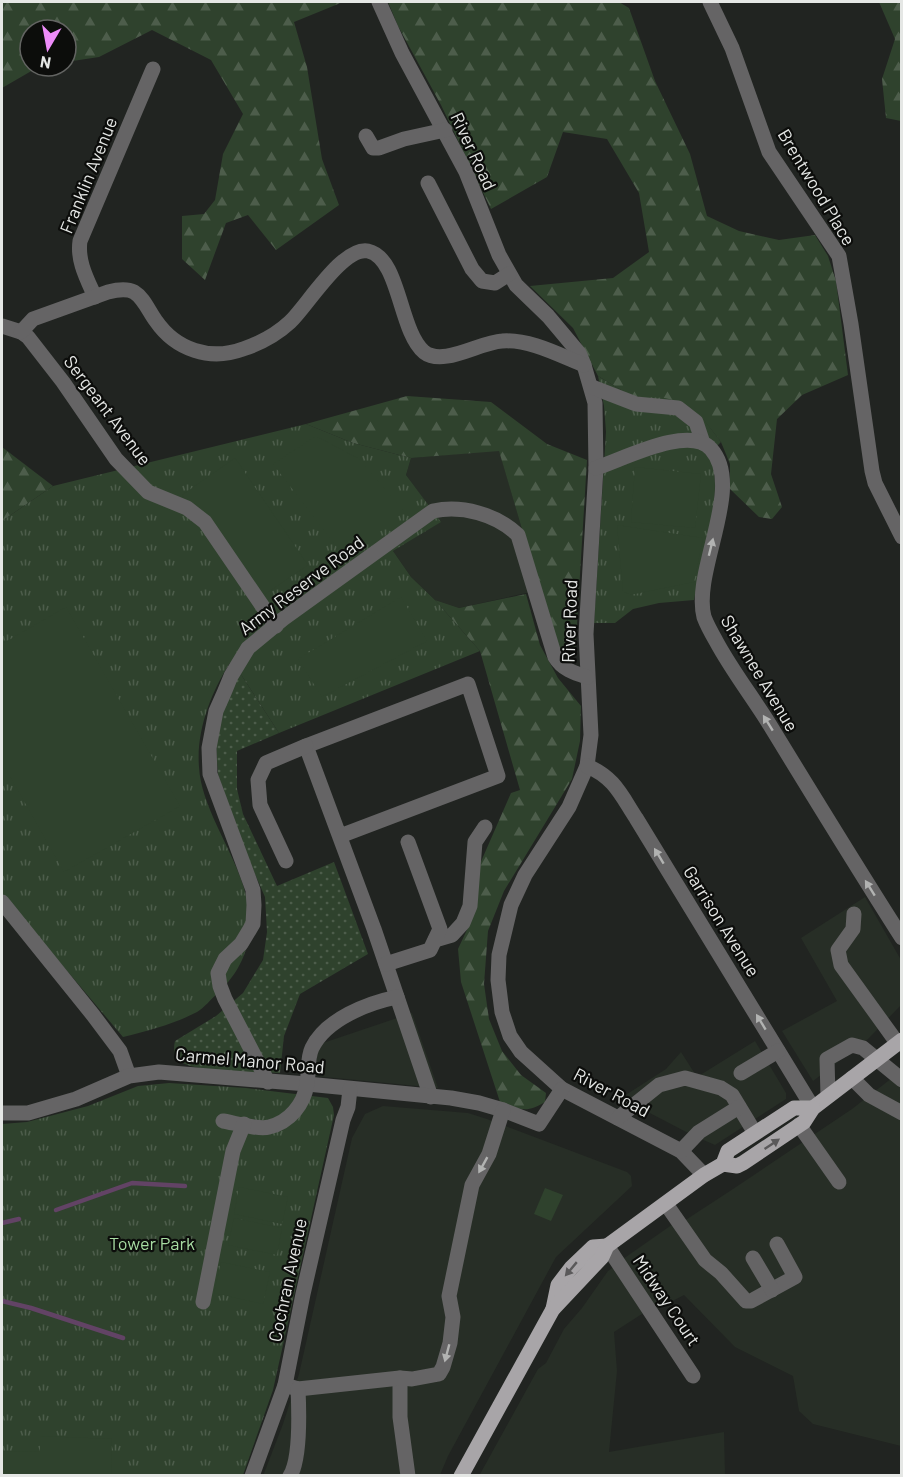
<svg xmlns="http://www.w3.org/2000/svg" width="903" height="1477" viewBox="0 0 903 1477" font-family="Barlow,sans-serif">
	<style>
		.built { fill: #272e26 }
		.grass { fill: url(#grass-dots) }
		.forest { fill: url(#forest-firs) }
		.park { fill: url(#park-tufts) }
		.garden { fill: #2f422d }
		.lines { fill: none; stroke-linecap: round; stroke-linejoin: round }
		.stream { stroke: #624365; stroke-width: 4.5 }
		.minor { stroke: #656465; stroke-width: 15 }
		.major { stroke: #a8a5a8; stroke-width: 15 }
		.oneway { fill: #b2b3b2 }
		.oneway2 { fill: #5a595a }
		.labels { text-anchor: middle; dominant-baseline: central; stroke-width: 4.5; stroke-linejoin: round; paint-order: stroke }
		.street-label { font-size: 18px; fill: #e5e7e5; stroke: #0c0d0b }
		.park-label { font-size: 18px; fill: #a8dda3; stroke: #0c0d0b }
	</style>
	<defs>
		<pattern id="grass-dots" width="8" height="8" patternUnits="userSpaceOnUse" patternTransform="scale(1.5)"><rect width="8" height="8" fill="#2f422d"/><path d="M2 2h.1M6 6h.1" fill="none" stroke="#4d5d4b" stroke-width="1.8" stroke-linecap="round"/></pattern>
		<pattern id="forest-firs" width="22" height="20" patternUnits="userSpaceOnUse" patternTransform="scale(1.5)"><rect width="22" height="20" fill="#2f422d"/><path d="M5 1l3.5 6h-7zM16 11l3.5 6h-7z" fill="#4d5d4b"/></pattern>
		<pattern id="park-tufts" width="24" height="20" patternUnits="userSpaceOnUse" patternTransform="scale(1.5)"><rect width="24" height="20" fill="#2f422d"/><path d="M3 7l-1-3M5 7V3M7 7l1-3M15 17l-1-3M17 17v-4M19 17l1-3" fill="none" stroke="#4d5d4b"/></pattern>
	</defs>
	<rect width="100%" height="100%" fill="#212421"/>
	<g class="built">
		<polygon points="499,450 540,590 459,608 435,600 411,577 393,551 440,522 406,475 411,458"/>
		<polygon points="865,897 901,960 901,1005 868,1039 813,1081 782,1031 837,1001 801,938"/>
		<polygon points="412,1013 438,1088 315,1076 317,1051 323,1043"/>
		<polygon points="755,1041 786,1093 786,1099 715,1145 692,1135 621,1098 666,1069 681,1052 697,1077"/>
		<polygon points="901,1071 901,1446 813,1424 799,1411 793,1376 735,1347 684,1295 655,1310 623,1259 673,1224 684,1221 730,1191 852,1109"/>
		<polygon points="383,1106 468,1113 487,1119 627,1172 631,1176 632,1186 556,1257 448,1456 440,1475 263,1476 283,1424 299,1374 352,1138 365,1114"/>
		<polygon points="615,1266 645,1312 614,1332 617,1371 609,1452 724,1432 725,1475 479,1476 538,1369 546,1363 564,1329 582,1308 608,1271"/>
	</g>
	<path class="grass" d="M240,673L279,733L237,751V789L243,814L277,886L334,862L368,954L300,994L284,1036L280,1073C257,1072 199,1073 181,1062C174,1057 173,1049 175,1041L216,1016L243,993L263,960L267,932L265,897L236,831L218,774L216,747L222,706Z"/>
	<g class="forest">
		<polygon points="2,2 343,2 294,22 307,67 322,159 339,205 276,250 248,215 226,223 205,280 182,259 182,216 204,214 215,200 223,154 243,114 211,60 152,30 99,57 66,62 66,30 30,30 30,66 40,66 2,88"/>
		<polygon points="388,2 619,2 629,8 655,81 690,154 707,216 739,231 779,240 815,235 828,256 836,281 848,375 802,395 777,419 771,474 782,507 772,519 759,517 730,489 730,464 721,442 693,406 631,396 598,376 573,328 530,286 613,278 649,252 639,193 607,139 563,132 547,177 491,209 441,105 398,26"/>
		<polygon points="879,2 901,2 901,121 886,118 882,79 895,39"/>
		<polygon points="407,396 491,402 547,444 587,460 575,656 565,660 557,648 499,451 411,458 353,443 306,424"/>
		<polygon points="2,447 53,486 2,521"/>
		<path d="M526,594L540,645L558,678L581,706L580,741L572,779L504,891L488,931L484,984L489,1019L502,1051L521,1075L546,1093L545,1102C526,1114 520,1109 500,1102L461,982L458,949L472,919L476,873L511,793L520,790L480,651L435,600L459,608Z"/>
	</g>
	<g class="park">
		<path d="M598,376L631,396L665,398L693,405L721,442L709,454C726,486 702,564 694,600L659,603L633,609L615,623H594L606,432L604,406Z"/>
		<path d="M306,424L353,443L411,458L406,475L441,522L393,551L411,577L435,600L480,651L279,733L240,673L230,663C211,692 196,731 199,767C201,805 230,846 242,882C257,925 251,962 217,994C211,999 204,1008 197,1012C174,1024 148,1031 123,1037L2,894V521L53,486Z"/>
		<polygon points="169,1083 246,1088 328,1098 333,1107 334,1115 273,1390 243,1475 2,1476 2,1124 27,1122 88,1106 138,1086"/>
	</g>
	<g class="garden">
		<polygon points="316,436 359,459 403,510 343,555 273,464"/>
		<polygon points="235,458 308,565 255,601 182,495"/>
		<polygon points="635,467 701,474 695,528 631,522"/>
		<polygon points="617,525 703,538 694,582 630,595 623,591"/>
		<polygon points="401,597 427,641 322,697 298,659"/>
		<polygon points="66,607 180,806 64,872 2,762 2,644"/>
		<polygon points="239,1187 288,1197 282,1224 234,1214"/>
		<polygon points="545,1188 563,1195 551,1221 534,1214"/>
		<polygon points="234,1218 282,1228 277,1255 228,1245"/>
		<polygon points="221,1262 270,1272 263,1304 214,1293"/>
		<polygon points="40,1436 112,1439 111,1475 2,1475 2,1451 40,1452"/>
	</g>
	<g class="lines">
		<g class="stream">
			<polyline points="56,1210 132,1183 185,1186"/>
			<polyline points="2,1223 19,1219"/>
			<polyline points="2,1301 31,1308 123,1338"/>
		</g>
		<g class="minor">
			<polyline points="379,2 402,53 466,172 499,255 516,285 548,316 579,353 584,365 595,403 596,468 586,634 591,735 587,766 569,807 525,875 511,905 499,955 498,980 502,1012 510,1036 521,1052 562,1089 681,1151 704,1175"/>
			<polyline points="710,2 732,48 769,152 839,256 851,324 872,471 875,483 902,537"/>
			<polyline points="366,136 373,148 379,148 404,139 445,130"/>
			<polyline points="428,183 472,269 482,281 495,283 509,274"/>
			<path d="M95,297C87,279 77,261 80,241L153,69"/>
			<polyline points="2,326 21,332 28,337 63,382 116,459 148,492 187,508 205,522 276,626"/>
			<path d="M21,332L33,319L108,292C116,290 126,288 134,292C144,298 149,312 156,321C176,350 210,361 243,349C261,343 276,335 290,322C307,306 343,246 368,251C400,258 399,331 424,352C443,367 480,342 502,341C530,339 559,355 584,365"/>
			<polyline points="592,387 636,404 678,408 696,422 703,443"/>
			<path d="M596,468C622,460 689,424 711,449C745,487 692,571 704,617C707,625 712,634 716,641C731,669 751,695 768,722C812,794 856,866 902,938"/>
			<path d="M587,766C614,777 621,795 636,818L813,1108"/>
			<polyline points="340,836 498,776 468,684 306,746 374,929 431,1097"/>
			<polyline points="286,861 260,805 258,780 266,763 306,746"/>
			<polyline points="2,902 93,1015 120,1051 129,1076"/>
			<polyline points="854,914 853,929 838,950 841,965 898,1044"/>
			<polyline points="435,940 452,935 463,923 470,906 475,842 485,827"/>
			<polyline points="386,964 430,950 440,929 408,842"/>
			<polyline points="741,1073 778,1051"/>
			<polyline points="852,1078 869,1095 902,1113"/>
			<path d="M268,1082L225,999L220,986L218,973L225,959L241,944L253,924L254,905L253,890L210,774L209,748L216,711L224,693L231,676L248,648L283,619L433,511C462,505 496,514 518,535L555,657C562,669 574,673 587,677"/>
			<polyline points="828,1096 827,1059 852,1045 863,1048 902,1080"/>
			<polyline points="2,1113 28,1113 76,1099 129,1076 159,1072 307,1084 451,1098 479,1103 503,1110 539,1124 562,1089"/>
			<polyline points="618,1118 659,1085 685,1078 721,1088 732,1095 755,1133"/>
			<path d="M223,1121C235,1123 259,1130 269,1127C290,1122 304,1104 307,1084C309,1073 307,1058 312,1048C326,1019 368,1003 397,997"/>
			<polyline points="799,1125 839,1182"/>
			<polyline points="681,1151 699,1132 739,1107"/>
			<polyline points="666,1204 705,1260 721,1273 746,1301 751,1301 795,1277 777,1244"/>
			<polyline points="607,1246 693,1376"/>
			<polyline points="753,1258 772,1290"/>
			<polyline points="203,1302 233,1151 244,1124"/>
			<polyline points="400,1378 400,1417 408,1476"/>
			<polyline points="285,1385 298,1389 400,1378 412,1379 439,1374 443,1367 450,1343 453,1317 449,1296 472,1185 489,1154 503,1110"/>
			<polyline points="252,1476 285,1385 303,1294 343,1120 348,1107 350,1089"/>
			<path d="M290,1476C301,1458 299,1410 298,1389"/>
		</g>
		<g class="major">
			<polyline points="723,1164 737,1166 743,1163 804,1122 813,1108 902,1040"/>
			<polyline points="553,1309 558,1285 571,1268 593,1247 607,1246"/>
			<polyline points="461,1476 553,1309 602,1257 607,1246 704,1175 723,1164 728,1151 794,1108 813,1108"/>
		</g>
	</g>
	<defs><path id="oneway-solid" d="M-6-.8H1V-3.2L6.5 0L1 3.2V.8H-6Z" transform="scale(1.5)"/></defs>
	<g class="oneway">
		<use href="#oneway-solid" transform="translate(711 547) rotate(-76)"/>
		<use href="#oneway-solid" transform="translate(768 723) rotate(-122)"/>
		<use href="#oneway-solid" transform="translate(659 856) rotate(-121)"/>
		<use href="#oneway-solid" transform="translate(870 888) rotate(-122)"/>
		<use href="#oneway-solid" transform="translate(761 1022) rotate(-121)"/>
		<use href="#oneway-solid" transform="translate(483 1165) rotate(119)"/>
		<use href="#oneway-solid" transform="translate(447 1353) rotate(105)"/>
	</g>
	<g class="oneway2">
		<use href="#oneway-solid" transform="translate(772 1144) rotate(-34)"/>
		<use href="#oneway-solid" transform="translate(571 1269) rotate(130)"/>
	</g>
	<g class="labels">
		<g class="street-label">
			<text transform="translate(474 151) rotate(65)">River Road</text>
			<text transform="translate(88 175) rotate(-68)">Franklin Avenue</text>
			<text transform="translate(817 187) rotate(59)">Brentwood Place</text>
			<text transform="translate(108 410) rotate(53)">Sergeant Avenue</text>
			<text transform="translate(301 585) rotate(-37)">Army Reserve Road</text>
			<text transform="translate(569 621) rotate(-88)">River Road</text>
			<text transform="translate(760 673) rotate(59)">Shawnee Avenue</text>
			<text transform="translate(722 921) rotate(58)">Garrison Avenue</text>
			<text transform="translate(250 1060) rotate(5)">Carmel Manor Road</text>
			<text transform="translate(612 1092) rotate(28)">River Road</text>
			<text transform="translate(287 1280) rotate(-78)">Cochran Avenue</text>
			<text transform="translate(667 1300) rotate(56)">Midway Court</text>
		</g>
		<g class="park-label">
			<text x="152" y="1243">Tower Park</text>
		</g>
	</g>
	<rect width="903" height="1477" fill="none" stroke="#e5e7e5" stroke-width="6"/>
	<g transform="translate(48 48) rotate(190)"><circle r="28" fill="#0c0d0b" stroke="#636462" stroke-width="1.5"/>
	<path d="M0-4.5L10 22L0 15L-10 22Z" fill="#ee8cf9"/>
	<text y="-9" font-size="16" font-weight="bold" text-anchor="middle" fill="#e5e7e5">N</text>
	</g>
</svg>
